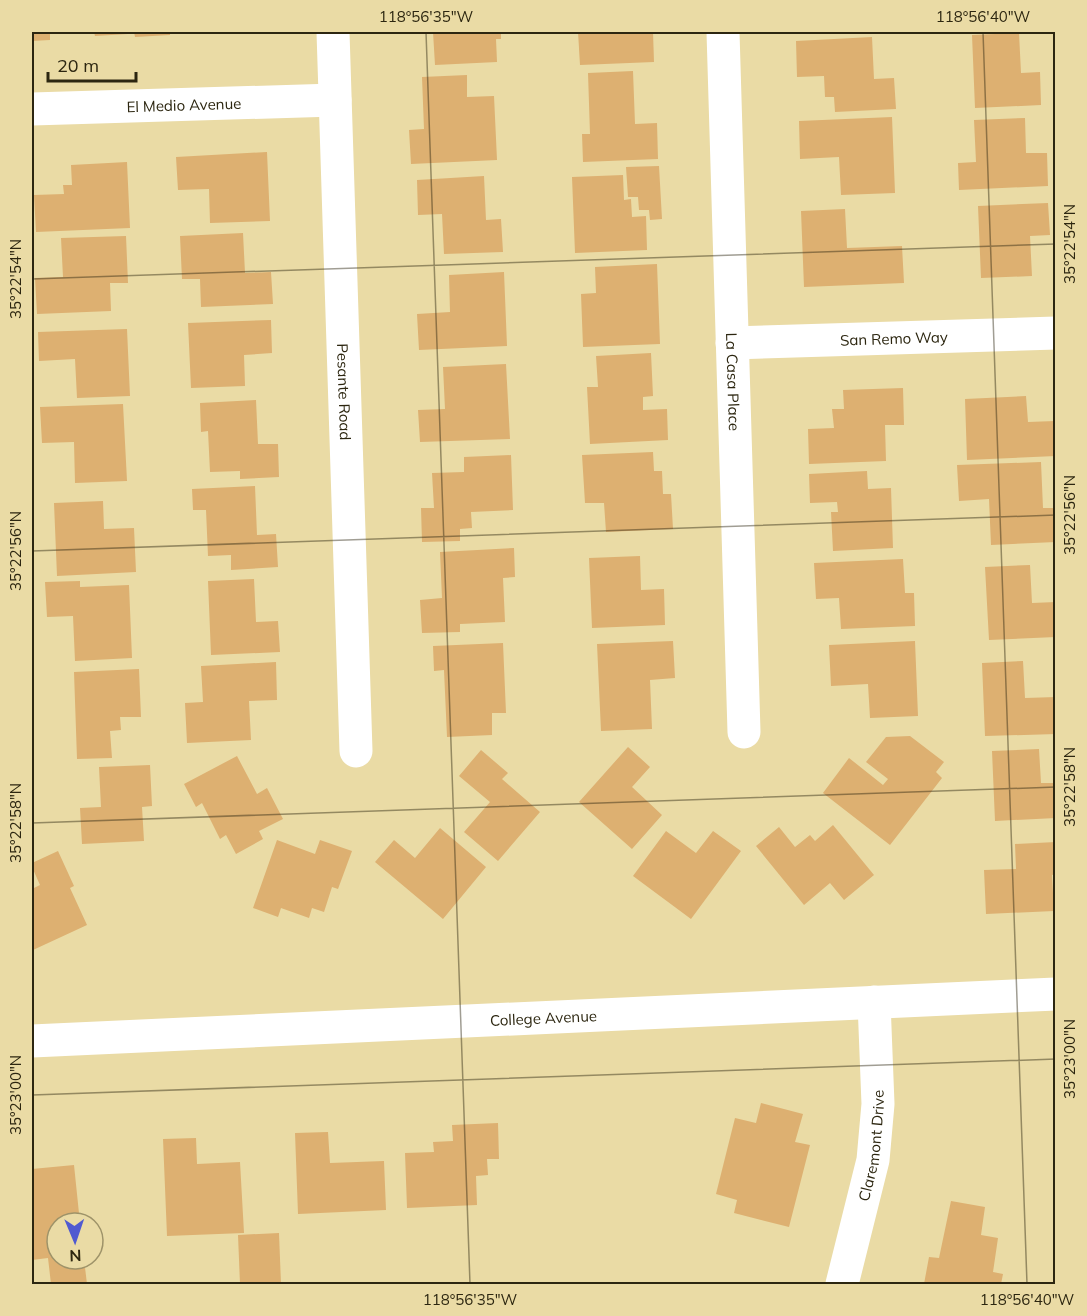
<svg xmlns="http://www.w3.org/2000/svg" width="1087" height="1316" viewBox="0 0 1087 1316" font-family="Mulish,sans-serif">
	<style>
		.building { fill: #ddb071 }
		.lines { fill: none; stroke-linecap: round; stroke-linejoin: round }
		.minor { stroke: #fff; stroke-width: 33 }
		.ticks { fill: none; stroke: #2c2610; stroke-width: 1.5; stroke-opacity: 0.45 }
		.labels { text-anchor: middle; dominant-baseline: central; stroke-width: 6; stroke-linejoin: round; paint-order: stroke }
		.street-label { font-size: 15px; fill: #2c2610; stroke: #eadba5 }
		.neatline { fill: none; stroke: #2c2610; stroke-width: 2 }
		.ticks-label { font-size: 15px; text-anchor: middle; fill: #2c2610 }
	</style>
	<rect width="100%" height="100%" fill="#eadba5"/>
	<g class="building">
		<polygon points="32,32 50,32 50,40 32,41"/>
		<polygon points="94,32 128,32 128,34 95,36"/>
		<polygon points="134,32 170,32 170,35 135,37"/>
		<polygon points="433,32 501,32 501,39 496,39 497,62 435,65"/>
		<polygon points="578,32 653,32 654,62 580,65"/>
		<polygon points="796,32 815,32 815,33 796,34"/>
		<polygon points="1019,33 1021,73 1040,72 1041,105 975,108 972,35"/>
		<polygon points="872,37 874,79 894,78 896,109 835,112 834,97 825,97 824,76 797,77 796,41"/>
		<polygon points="633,71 635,124 657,123 658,159 583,162 582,134 590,134 588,73"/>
		<polygon points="467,75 467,97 494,96 497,160 411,164 409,130 424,129 422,77"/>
		<polygon points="892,117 895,193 841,195 839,157 800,159 799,121"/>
		<polygon points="1025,118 1026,153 1047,153 1048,186 959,190 958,163 976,162 974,120"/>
		<polygon points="267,152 270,221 210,223 209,189 178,190 176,157"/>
		<polygon points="127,162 130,228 36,232 34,195 64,194 63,185 72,185 71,165"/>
		<polygon points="659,166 662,219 650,220 649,210 639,210 638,197 628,197 626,167"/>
		<polygon points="623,175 624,200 631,199 632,217 646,216 647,250 575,253 572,177"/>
		<polygon points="484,176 486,220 501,219 503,252 444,254 442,214 418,215 417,180"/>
		<polygon points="1048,203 1050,235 1030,236 1032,276 981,278 978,206"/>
		<polygon points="845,209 847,248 902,246 904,283 804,287 801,211"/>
		<polygon points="243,233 245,273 271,272 273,304 201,307 200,279 182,279 180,236"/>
		<polygon points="126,236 128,283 110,283 111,311 37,314 35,278 63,277 61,238"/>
		<polygon points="657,264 660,344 583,347 581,294 596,293 595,267"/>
		<polygon points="504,272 507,346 419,350 417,314 450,312 449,275"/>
		<polygon points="271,320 272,353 244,355 245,386 191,388 188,323"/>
		<polygon points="127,329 130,396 77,398 75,359 39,361 38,332"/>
		<polygon points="651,353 653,396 643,397 643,410 667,409 668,440 590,444 587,387 598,387 596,356"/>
		<polygon points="506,364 510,439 420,442 418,410 445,409 443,367"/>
		<polygon points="903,388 904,425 885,425 886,461 809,464 808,429 834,428 832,409 844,409 843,390"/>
		<polygon points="1026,396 1028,422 1055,421 1056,456 967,460 965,399"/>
		<polygon points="256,400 258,444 278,444 279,477 240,479 240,471 210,472 208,431 201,432 200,403"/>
		<polygon points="123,404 127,481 75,483 74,442 42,443 40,407"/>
		<polygon points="653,452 654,471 662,471 663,494 671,494 673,529 606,532 604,503 585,503 582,455"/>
		<polygon points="511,455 513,510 471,512 472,528 460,529 460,541 422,542 421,508 434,508 432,473 464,472 464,457"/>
		<polygon points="1041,462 1043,508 1056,508 1056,542 991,545 989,499 959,501 957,465"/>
		<polygon points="867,471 868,489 891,488 893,548 833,551 831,512 838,512 837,502 810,503 809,474"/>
		<polygon points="255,486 257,535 276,534 278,567 231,570 231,555 208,556 206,510 193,510 192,489"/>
		<polygon points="103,501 104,529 134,528 136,572 57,576 54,503"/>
		<polygon points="514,548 515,577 503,578 505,622 460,624 460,632 422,633 420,600 442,598 440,552"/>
		<polygon points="640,556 641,590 664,589 665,625 592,628 589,558"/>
		<polygon points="903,559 905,593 914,593 915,626 841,629 839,598 816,599 814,563"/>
		<polygon points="1030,565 1032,603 1056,602 1056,637 989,640 985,567"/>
		<polygon points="254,579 256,622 278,621 280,652 211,655 208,581"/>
		<polygon points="80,581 80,587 129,585 132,658 75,661 73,616 47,617 45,582"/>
		<polygon points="673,641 675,678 650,680 652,729 601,731 597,644"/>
		<polygon points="915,641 918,716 870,718 868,684 831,686 829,645"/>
		<polygon points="503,643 506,713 492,713 492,735 447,737 444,670 434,671 433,646"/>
		<polygon points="1023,661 1025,698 1056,697 1056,734 985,736 982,663"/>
		<polygon points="276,662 277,700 249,701 251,740 187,743 185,703 203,702 201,666"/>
		<polygon points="139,669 141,717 120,717 121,730 110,731 112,758 77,759 74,672"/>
		<polygon points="910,736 944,762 936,772 942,778 890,845 823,793 849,758 883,785 888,779 866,762 886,737"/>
		<polygon points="628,747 650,767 632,787 662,815 632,849 579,802"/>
		<polygon points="1039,749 1041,783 1056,783 1056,818 995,821 992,751"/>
		<polygon points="481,750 508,773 502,779 540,812 498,861 464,832 490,802 459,776"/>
		<polygon points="237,756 257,794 267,788 283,819 259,831 263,839 236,854 226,835 220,839 202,803 196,807 184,784"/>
		<polygon points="150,765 152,806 142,807 144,841 82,844 80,808 101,807 99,767"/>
		<polygon points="833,825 874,875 844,900 830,883 804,905 756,846 779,827 795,847 810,835 815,841"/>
		<polygon points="440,828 486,867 443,919 375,862 394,840 415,858"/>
		<polygon points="666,831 696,853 713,831 741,851 691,919 633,876"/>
		<polygon points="277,840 315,854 320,840 352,851 338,889 332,887 324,912 312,908 309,918 281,908 278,917 253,908"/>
		<polygon points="1056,842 1056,874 1052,875 1054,911 986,914 984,870 1016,869 1015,844"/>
		<polygon points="58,851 74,886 70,888 87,925 33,950 32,889 40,885 32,867 32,863"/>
		<polygon points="761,1103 803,1114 795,1142 810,1145 789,1227 734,1213 737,1200 716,1194 735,1118 756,1123"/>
		<polygon points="498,1123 499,1159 487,1159 488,1175 476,1176 477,1205 407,1208 405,1153 434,1152 433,1142 453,1141 452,1125"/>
		<polygon points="328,1132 330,1163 384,1161 386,1210 298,1214 295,1133"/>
		<polygon points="196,1138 197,1164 240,1162 244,1233 167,1236 163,1139"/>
		<polygon points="74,1165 80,1223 57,1223 57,1259 84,1259 87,1284 51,1284 48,1258 32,1260 32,1169"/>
		<polygon points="951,1201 985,1207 981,1235 998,1238 993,1272 1003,1274 1001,1284 924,1284 929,1257 939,1258"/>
		<polygon points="279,1233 281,1284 240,1284 238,1235"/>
	</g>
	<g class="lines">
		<g class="minor">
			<path id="s1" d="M333,32L356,751"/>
			<path id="s2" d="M723,32L744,732"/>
			<path id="s3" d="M32,109L335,100"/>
			<path id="s4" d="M732,343L1056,333"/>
			<path id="s5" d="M32,1041L1056,994"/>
			<path id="s6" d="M842,1284L873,1160L878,1104L874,1002"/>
		</g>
	</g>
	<path class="ticks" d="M426,32L470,1284M983,32L1027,1284M32,279L1056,244M32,551L1056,515M32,823L1056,787M32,1095L1056,1059"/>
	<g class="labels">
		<g class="street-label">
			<text stroke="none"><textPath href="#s3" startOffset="152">El Medio Avenue</textPath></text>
			<text stroke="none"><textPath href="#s4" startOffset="162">San Remo Way</textPath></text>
			<text stroke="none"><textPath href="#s2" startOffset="350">La Casa Place</textPath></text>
			<text stroke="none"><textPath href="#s1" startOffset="360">Pesante Road</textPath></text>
			<text stroke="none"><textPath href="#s5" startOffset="512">College Avenue</textPath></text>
			<text stroke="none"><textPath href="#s6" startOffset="142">Claremont Drive</textPath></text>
		</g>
	</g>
	<rect width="1087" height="1316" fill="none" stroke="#eadba5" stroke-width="66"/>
	<g transform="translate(75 1241) rotate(178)"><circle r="28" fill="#eadba5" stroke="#9e9369" stroke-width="1.5"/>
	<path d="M0-4.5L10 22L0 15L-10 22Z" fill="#505ad0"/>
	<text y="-9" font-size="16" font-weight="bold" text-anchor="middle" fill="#2c2610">N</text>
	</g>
	<path d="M48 72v9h88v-9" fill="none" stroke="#2c2610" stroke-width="3"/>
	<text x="57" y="72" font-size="18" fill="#2c2610" stroke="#eadba5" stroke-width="4.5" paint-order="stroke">20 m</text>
	<rect x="33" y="33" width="1021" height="1250" class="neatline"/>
	<g class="ticks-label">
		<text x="426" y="22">118°56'35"W</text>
		<text x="983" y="22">118°56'40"W</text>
		<text transform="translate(1070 244) rotate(-90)" y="5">35°22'54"N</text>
		<text transform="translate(16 279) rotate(-90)" y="5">35°22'54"N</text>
		<text transform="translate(1070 515) rotate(-90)" y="5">35°22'56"N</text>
		<text transform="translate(16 551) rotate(-90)" y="5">35°22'56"N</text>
		<text transform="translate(1070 787) rotate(-90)" y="5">35°22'58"N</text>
		<text transform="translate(16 823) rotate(-90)" y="5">35°22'58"N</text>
		<text transform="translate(1070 1059) rotate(-90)" y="5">35°23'00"N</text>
		<text transform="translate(16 1095) rotate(-90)" y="5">35°23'00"N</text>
		<text x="470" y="1305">118°56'35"W</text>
		<text x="1027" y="1305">118°56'40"W</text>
	</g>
</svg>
